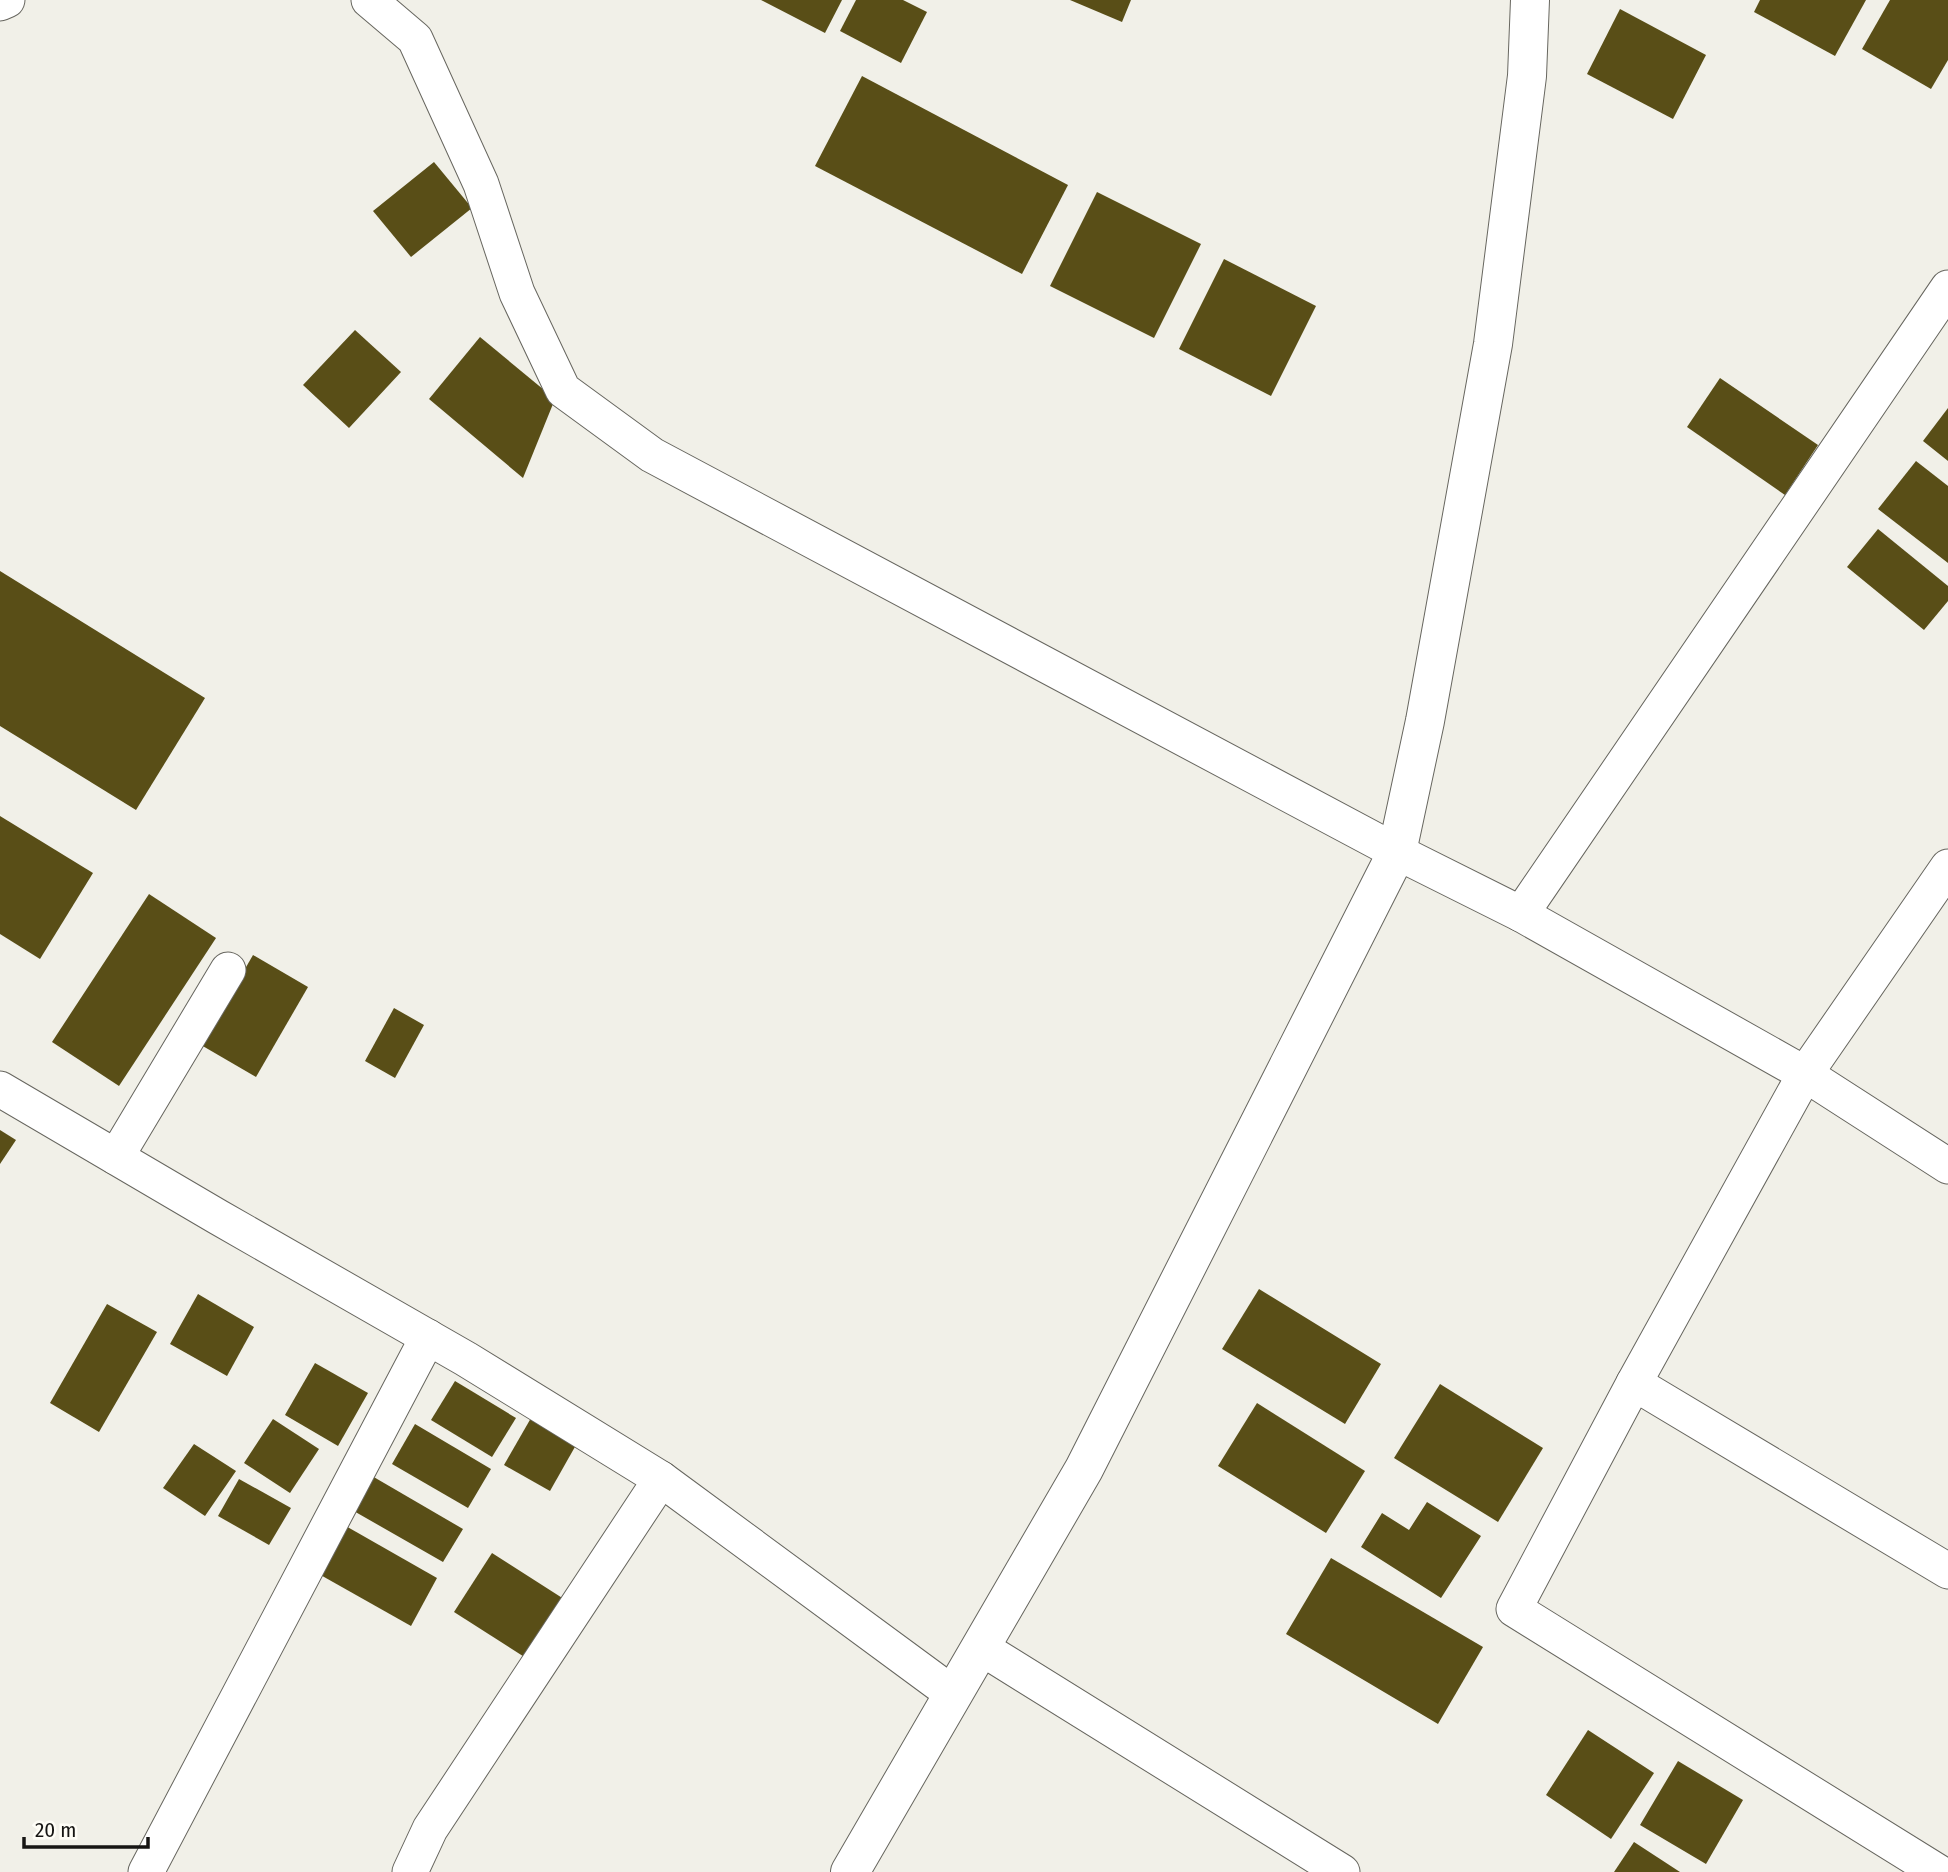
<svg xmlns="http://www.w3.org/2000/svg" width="1948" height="1872" viewBox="0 0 1948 1872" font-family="'Fira Sans Condensed',sans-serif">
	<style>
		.building { fill: #594e17 }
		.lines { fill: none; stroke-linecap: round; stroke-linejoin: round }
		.street-casing { stroke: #67665f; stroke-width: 37 }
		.secondary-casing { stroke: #67665f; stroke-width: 40 }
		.street { stroke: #fff; stroke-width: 35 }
		.secondary { stroke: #fff; stroke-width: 38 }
	</style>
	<rect width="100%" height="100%" fill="#f1f0e8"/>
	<g class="building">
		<polygon points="761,0 842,0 825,33"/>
		<polygon points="856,0 903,0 927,12 901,63 840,31"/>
		<polygon points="1070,0 1131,0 1122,22"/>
		<polygon points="1760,0 1866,0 1835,56 1754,12"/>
		<polygon points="1890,0 1948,0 1948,60 1931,89 1862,49"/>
		<polygon points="1620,9 1706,55 1673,119 1587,74"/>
		<polygon points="862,76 1068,185 1022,274 815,166"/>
		<polygon points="434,162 472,208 411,257 373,211"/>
		<polygon points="1097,192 1201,244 1154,338 1050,286"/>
		<polygon points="1224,259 1316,306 1271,396 1179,349"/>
		<polygon points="355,330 401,372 349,428 303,385"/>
		<polygon points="480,337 555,399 523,478 429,399"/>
		<polygon points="1720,378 1818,445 1785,495 1687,427"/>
		<polygon points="1948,408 1948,461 1923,441"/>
		<polygon points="1916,461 1948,486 1948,563 1878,509"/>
		<polygon points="1878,529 1948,586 1948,601 1924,630 1847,567"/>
		<polygon points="0,571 205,698 136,810 0,726"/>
		<polygon points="0,816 93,873 40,959 0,934"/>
		<polygon points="149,894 216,938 119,1086 52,1042"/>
		<polygon points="253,955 308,987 256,1077 201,1045"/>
		<polygon points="394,1008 424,1025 395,1078 365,1061"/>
		<polygon points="0,1130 16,1140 0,1164"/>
		<polygon points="1259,1289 1381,1364 1345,1424 1222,1349"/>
		<polygon points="198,1294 254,1327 227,1376 170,1344"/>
		<polygon points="107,1304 157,1332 99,1432 50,1403"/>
		<polygon points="315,1363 368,1393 338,1446 285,1415"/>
		<polygon points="455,1381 516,1418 492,1457 431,1420"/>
		<polygon points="1440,1384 1543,1448 1498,1522 1394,1458"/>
		<polygon points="1257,1403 1365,1471 1326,1533 1218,1466"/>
		<polygon points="531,1418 576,1445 550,1491 504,1465"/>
		<polygon points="273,1419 319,1449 290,1493 244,1463"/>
		<polygon points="415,1424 491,1469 468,1508 392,1464"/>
		<polygon points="194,1444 236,1471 205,1516 163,1488"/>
		<polygon points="372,1476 463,1529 443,1562 352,1510"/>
		<polygon points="239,1479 291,1508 269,1545 218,1516"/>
		<polygon points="1427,1502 1481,1536 1441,1598 1361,1547 1382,1513 1409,1530"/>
		<polygon points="344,1525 437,1578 411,1626 317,1573"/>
		<polygon points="492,1553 567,1601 529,1660 454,1612"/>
		<polygon points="1331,1558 1483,1647 1438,1724 1286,1634"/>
		<polygon points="1588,1730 1654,1773 1611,1839 1546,1795"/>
		<polygon points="1678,1761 1743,1800 1706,1864 1640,1825"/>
		<polygon points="1634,1842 1680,1872 1614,1872"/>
	</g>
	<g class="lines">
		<defs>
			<g id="street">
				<polyline points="369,0 415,39 481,184 517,293 563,390 652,455 1397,852 1521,914 1805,1074 1948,1166"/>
				<polyline points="0,3 7,0"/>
				<polyline points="1521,914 1948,288"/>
				<polyline points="0,1089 218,1217 466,1359 661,1479 953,1694"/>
				<polyline points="116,1157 228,970"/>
				<polyline points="1634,1383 1948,1571"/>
				<polyline points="980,1647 1342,1872"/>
				<polyline points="146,1872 428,1337"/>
				<polyline points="410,1872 430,1829 661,1479"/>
				<polyline points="1938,1872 1514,1609 1634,1383 1805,1074 1948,867"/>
			</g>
			<polyline id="secondary" points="850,1872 1084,1469 1397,852 1425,721 1493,344 1527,76 1530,0"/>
		</defs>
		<use href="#street" class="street-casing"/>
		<use href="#secondary" class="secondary-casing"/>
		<use href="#street" class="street"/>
		<use href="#secondary" class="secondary"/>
	</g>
	<path d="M24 1837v10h124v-10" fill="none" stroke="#161513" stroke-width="3.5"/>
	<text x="35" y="1837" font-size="21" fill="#161513" stroke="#fefdf6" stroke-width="5" paint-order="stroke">20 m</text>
</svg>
